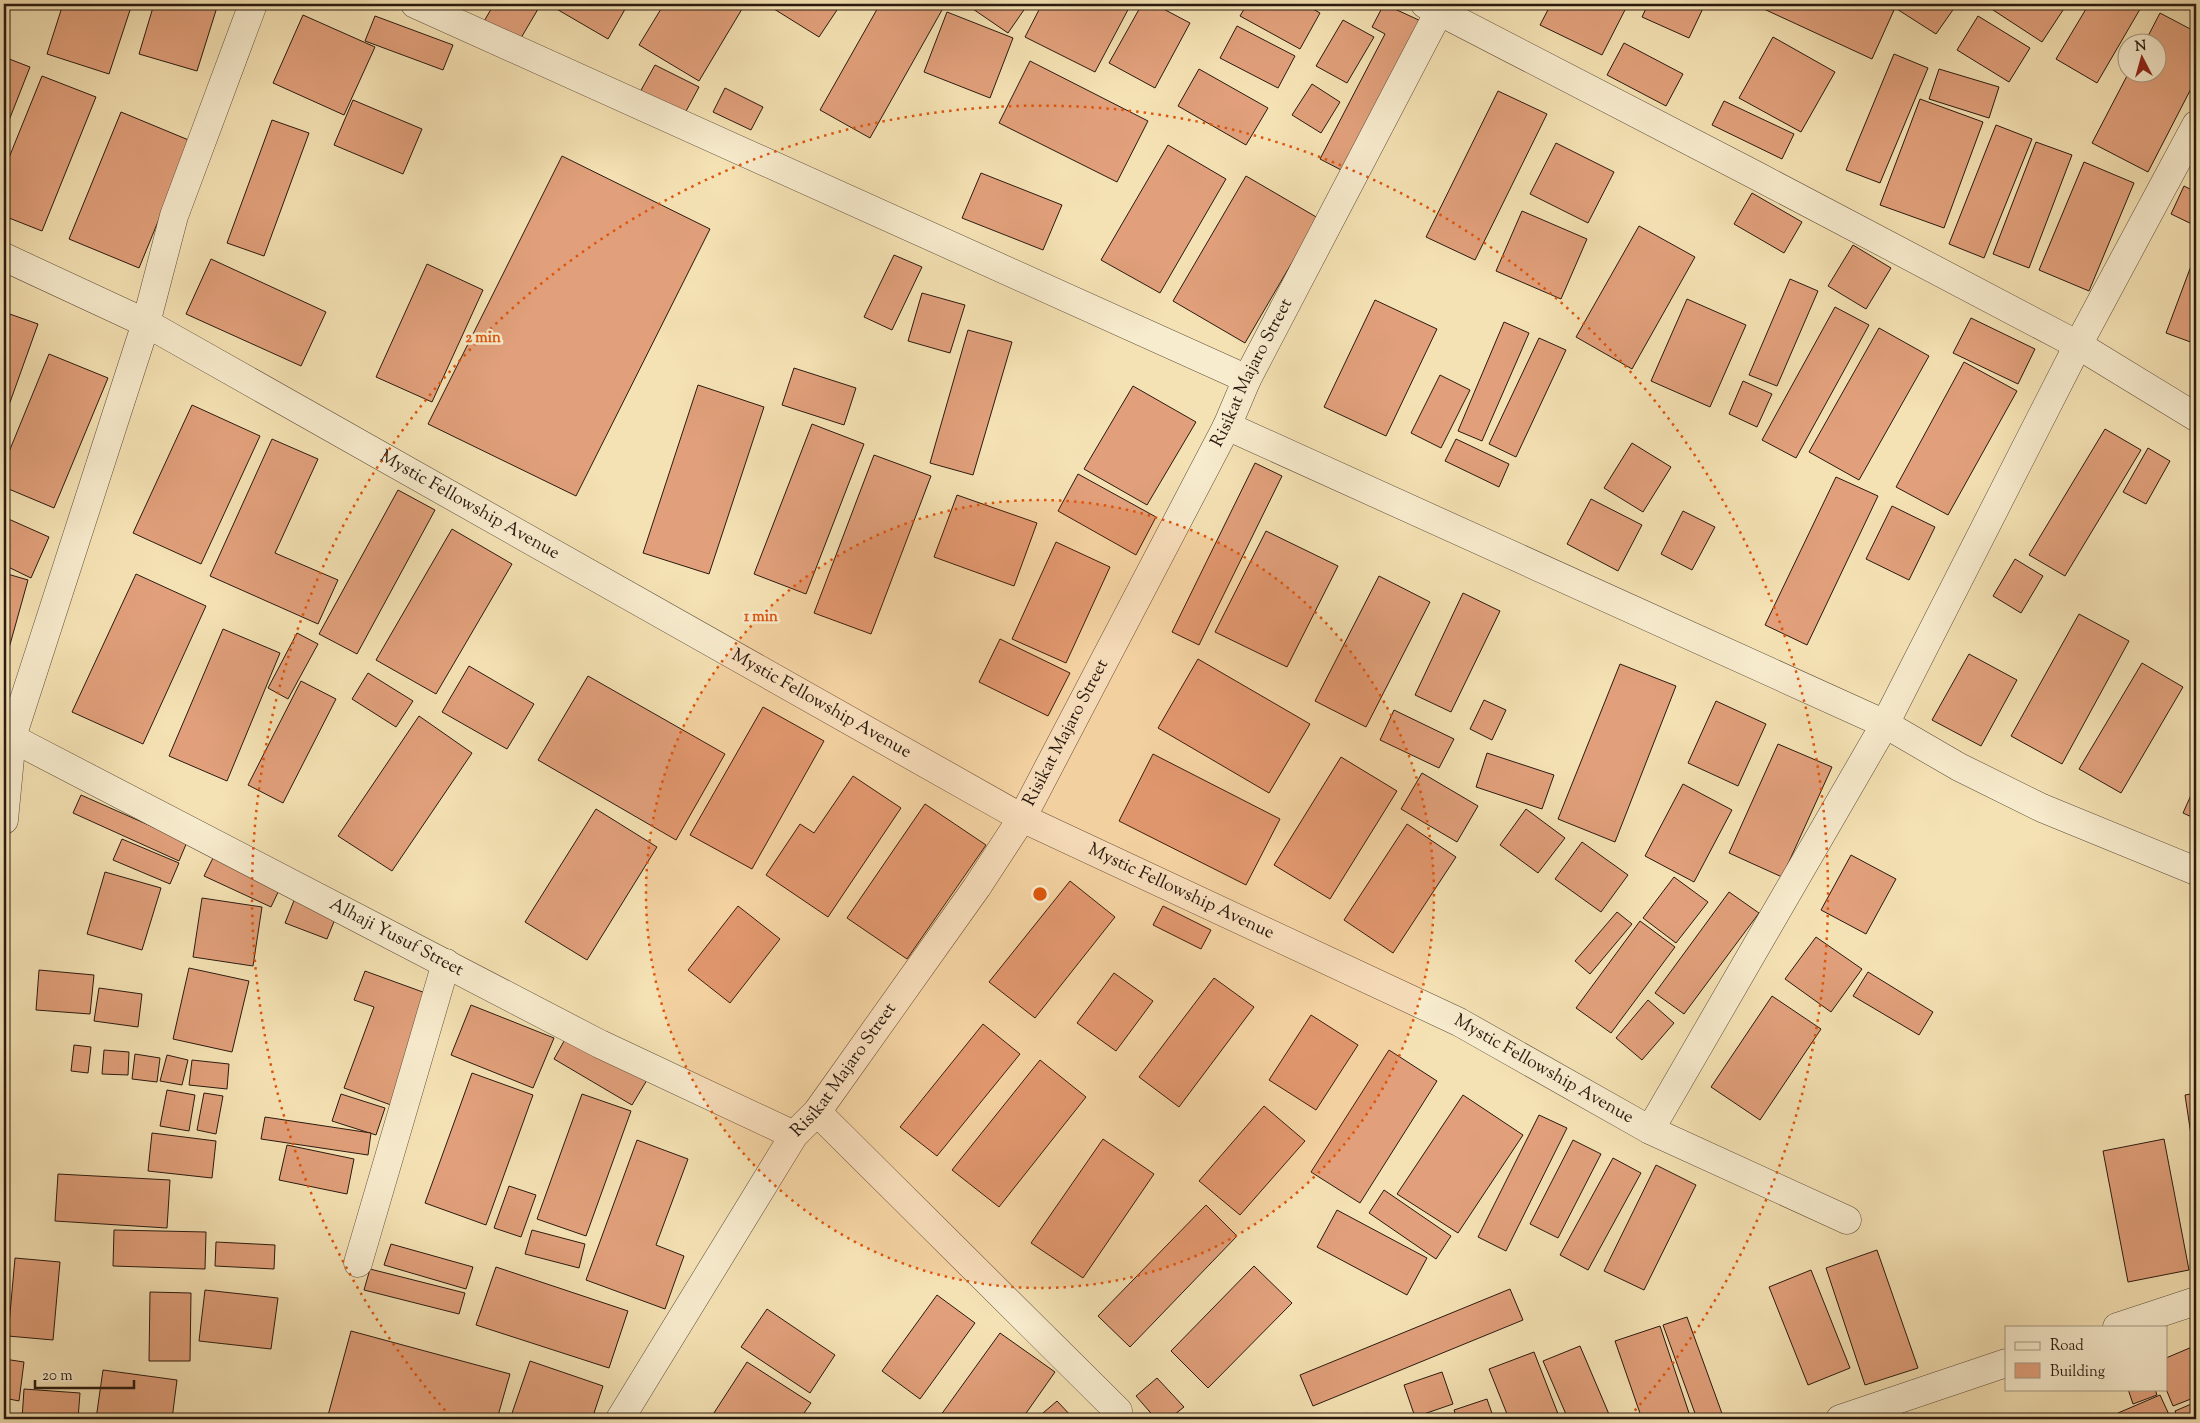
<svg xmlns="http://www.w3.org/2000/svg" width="2200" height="1423" viewBox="0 0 2200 1423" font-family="'Sorts Mill Goudy',serif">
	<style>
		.building { fill: #e1a07b; stroke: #2a1a0f }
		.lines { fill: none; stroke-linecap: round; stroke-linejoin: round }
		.minor-casing { stroke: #5d4c38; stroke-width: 29 }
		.minor { stroke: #f8ecce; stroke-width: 28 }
		.ring { fill: none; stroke: #de560c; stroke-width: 2.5; stroke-dasharray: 2.5 5 }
		.labels { text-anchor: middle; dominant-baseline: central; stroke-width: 5; stroke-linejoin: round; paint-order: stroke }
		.street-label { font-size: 18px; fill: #2a1a0f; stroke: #f8ecce }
		.centre { fill: #de560c; stroke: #f8ecce; stroke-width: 2.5 }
		.ring-label { font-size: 15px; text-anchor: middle; font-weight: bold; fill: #de560c; stroke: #f8ecce; stroke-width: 5; stroke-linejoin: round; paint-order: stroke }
	</style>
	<rect width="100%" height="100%" fill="#f5e2b4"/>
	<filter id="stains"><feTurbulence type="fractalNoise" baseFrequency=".004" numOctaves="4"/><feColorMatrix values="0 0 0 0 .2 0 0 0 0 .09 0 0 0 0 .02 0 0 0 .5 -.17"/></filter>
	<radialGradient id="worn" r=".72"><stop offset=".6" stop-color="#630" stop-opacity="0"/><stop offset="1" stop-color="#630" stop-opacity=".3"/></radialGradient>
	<g class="building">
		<polygon points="63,4 132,4 109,74 47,54"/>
		<polygon points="154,4 218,4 197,71 139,54"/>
		<polygon points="494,4 541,4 518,43 483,23"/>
		<polygon points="548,4 628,4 608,39"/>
		<polygon points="664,4 745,4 699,81 639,45"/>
		<polygon points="766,4 841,4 819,37"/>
		<polygon points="880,4 932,4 942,10 870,138 820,110"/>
		<polygon points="972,4 1028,4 1008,33 970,7"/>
		<polygon points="1042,4 1131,4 1095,72 1025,37"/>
		<polygon points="1142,4 1154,4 1190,23 1155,88 1109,63"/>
		<polygon points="1247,4 1304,4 1320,13 1300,49 1240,16"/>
		<polygon points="1384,4 1423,22 1345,172 1320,159 1385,34 1372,27"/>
		<polygon points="1551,4 1628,4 1602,55 1540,25"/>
		<polygon points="1648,4 1705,4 1689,38 1642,17"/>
		<polygon points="1753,4 1880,4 1894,10 1872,59"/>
		<polygon points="1889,4 1957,4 1936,34"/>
		<polygon points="1993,4 2067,4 2042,42 1990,8"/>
		<polygon points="2089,4 2143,4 2097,83 2056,59"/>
		<polygon points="947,12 1013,38 990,98 924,72"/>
		<polygon points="2160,13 2196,32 2196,79 2148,172 2092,143 2129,72 2158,72 2158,42 2145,42"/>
		<polygon points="303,15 375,47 344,115 273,83"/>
		<polygon points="375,16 453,45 443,70 365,41"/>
		<polygon points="1978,16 2030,48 2009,82 1957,50"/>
		<polygon points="1343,20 1374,37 1347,83 1316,66"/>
		<polygon points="1237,26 1295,56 1278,88 1220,58"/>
		<polygon points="1773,37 1835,72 1801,132 1739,98"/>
		<polygon points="1624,43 1683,74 1666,106 1607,75"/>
		<polygon points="1894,54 1928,68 1880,183 1846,170"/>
		<polygon points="4,57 30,67 4,133"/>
		<polygon points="1030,61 1148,121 1117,182 999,123"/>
		<polygon points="655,65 699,87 684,115 640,92"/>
		<polygon points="1199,69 1268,108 1246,145 1178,106"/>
		<polygon points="1939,69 1999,87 1989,118 1929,99"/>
		<polygon points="42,76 96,97 42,231 4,216 4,170"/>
		<polygon points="1312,84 1340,102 1321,133 1292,115"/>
		<polygon points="725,88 763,107 751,130 713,112"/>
		<polygon points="1498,91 1547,114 1475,260 1426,237"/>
		<polygon points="1920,99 1983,122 1944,228 1880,205"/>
		<polygon points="353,100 422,129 403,174 334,145"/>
		<polygon points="1724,101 1794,134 1782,159 1712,125"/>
		<polygon points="121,112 191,141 139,268 69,239"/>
		<polygon points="272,120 309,133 264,256 227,243"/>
		<polygon points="1996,125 2032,139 1984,258 1949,244"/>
		<polygon points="2036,142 2072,155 2029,268 1993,254"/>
		<polygon points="1556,143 1614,172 1588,223 1530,194"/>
		<polygon points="1168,145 1226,179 1160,293 1101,260"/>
		<polygon points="562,156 710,229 576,496 428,424"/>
		<polygon points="2084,162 2134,183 2089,291 2039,270"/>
		<polygon points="981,173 1062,205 1043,250 962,218"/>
		<polygon points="1246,176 1318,218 1245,343 1173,301"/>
		<polygon points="2184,186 2196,192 2196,226 2171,214"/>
		<polygon points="1752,193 1802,222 1784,253 1734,224"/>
		<polygon points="1522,211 1587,239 1561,299 1496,271"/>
		<polygon points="1639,226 1695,257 1632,369 1576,337"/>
		<polygon points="1853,245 1891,268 1866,309 1828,286"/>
		<polygon points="894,255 922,267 892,330 864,317"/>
		<polygon points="211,259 326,312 301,366 186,314"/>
		<polygon points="427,264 483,290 432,402 376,377"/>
		<polygon points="2191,266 2196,267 2196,344 2166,333"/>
		<polygon points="1790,279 1818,291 1777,386 1749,375"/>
		<polygon points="922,293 965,305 950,353 908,341"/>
		<polygon points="1687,299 1746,325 1710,407 1651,381"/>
		<polygon points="1375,300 1437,329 1386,436 1324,407"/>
		<polygon points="1835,307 1869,325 1796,458 1762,440"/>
		<polygon points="4,312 38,324 4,419"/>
		<polygon points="1971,318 2035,349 2018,384 1953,353"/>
		<polygon points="1504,322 1529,333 1482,441 1458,431"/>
		<polygon points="1879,328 1929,356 1859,480 1809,452"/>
		<polygon points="968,330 1012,342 973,475 930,463"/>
		<polygon points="1539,338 1566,350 1516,457 1489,444"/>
		<polygon points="49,354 108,378 54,508 4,487 4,464"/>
		<polygon points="1964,362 2017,391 1948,515 1896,487"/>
		<polygon points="794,368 856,388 844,425 782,405"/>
		<polygon points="1440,375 1470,390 1441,448 1411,433"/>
		<polygon points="1743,381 1772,394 1757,427 1729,414"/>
		<polygon points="698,385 764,407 709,574 643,553"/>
		<polygon points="1133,386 1196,422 1147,505 1084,469"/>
		<polygon points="192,405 260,436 201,564 133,533"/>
		<polygon points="812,424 864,444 806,594 754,574"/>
		<polygon points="2105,429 2141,450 2065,576 2029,555"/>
		<polygon points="272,439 318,459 275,553 338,580 318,624 210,576"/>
		<polygon points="1456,439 1509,464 1499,487 1445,461"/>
		<polygon points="1632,443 1671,467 1643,512 1604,488"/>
		<polygon points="2148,448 2170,461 2146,504 2123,492"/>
		<polygon points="874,455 931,476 871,634 814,613"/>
		<polygon points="1255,463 1282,476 1199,645 1172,632"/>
		<polygon points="1078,474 1156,517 1136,555 1058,511"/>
		<polygon points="1836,477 1878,496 1807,645 1765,625"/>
		<polygon points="398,490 435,510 357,654 319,634"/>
		<polygon points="957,495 1037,523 1014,586 934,557"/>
		<polygon points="1591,499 1642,525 1618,571 1567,544"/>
		<polygon points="1892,506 1935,527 1909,580 1866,559"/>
		<polygon points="1683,511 1715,527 1692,570 1661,554"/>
		<polygon points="4,517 49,537 31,578 4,565"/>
		<polygon points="452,529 512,564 436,694 376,660"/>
		<polygon points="1266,531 1338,566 1287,667 1215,632"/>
		<polygon points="1056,542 1110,567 1066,663 1012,639"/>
		<polygon points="2015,559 2043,576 2021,613 1993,596"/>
		<polygon points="4,573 28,580 4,666"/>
		<polygon points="136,574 206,606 143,744 72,712"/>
		<polygon points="1379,576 1430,602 1366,727 1315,701"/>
		<polygon points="1463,593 1500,611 1451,712 1415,695"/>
		<polygon points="2079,614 2129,641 2062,764 2011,736"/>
		<polygon points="223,629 280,653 227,781 169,756"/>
		<polygon points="297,633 318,644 288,699 268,688"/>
		<polygon points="1000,639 1070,673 1048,716 979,682"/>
		<polygon points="1969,654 2017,680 1981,746 1932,720"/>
		<polygon points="1198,659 1310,724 1269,793 1158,728"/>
		<polygon points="2142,663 2183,687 2121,793 2079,769"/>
		<polygon points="1620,664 1676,686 1615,842 1558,819"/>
		<polygon points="469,666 534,704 507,749 442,712"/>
		<polygon points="368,673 413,701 396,727 352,699"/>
		<polygon points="588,676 725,754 676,840 538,760"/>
		<polygon points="301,681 336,699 283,803 248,785"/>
		<polygon points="1484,700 1506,710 1492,740 1470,729"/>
		<polygon points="1716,701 1766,724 1738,786 1688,763"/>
		<polygon points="763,707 824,741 752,869 690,835"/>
		<polygon points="1394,710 1454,739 1439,768 1380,740"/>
		<polygon points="419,716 472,753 392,871 338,836"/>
		<polygon points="1778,744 1832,767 1782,877 1729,853"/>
		<polygon points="1487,753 1554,775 1542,809 1476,787"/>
		<polygon points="1153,754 1280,819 1246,885 1119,821"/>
		<polygon points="1341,757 1397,791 1330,899 1274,865"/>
		<polygon points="1422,773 1478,806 1457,842 1401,809"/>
		<polygon points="853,776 901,808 828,917 766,875 800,824 814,833"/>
		<polygon points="1683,784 1732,810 1694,882 1645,856"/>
		<polygon points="2196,784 2196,819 2183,813"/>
		<polygon points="81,795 187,842 179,861 73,813"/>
		<polygon points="925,804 986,845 907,959 847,918"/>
		<polygon points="596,809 657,847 587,960 525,922"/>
		<polygon points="1526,809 1565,838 1538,873 1500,845"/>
		<polygon points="1407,824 1456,857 1393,953 1344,920"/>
		<polygon points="122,839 179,863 170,884 113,860"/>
		<polygon points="1582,842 1628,875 1601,912 1555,879"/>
		<polygon points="1851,855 1896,879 1866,934 1821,910"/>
		<polygon points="214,856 281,886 271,907 204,876"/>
		<polygon points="105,872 161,888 142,950 87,934"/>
		<polygon points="1674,877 1708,902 1676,943 1643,918"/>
		<polygon points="1070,881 1115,917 1035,1018 989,982"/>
		<polygon points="1729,892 1759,913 1684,1014 1655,993"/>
		<polygon points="202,898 262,907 253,966 193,957"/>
		<polygon points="295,898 337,914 327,939 285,923"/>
		<polygon points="738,906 780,939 730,1003 688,970"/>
		<polygon points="1163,906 1211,930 1201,949 1153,925"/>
		<polygon points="1617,912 1632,924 1590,974 1575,961"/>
		<polygon points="1640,921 1675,947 1611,1033 1576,1008"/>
		<polygon points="1816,937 1862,969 1831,1012 1785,979"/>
		<polygon points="189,968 249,981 232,1052 173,1039"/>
		<polygon points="39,970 94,975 90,1014 36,1010"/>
		<polygon points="365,971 431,995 391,1105 344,1088 374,1007 354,1000"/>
		<polygon points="1868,972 1933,1012 1919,1035 1853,996"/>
		<polygon points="1114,973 1153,1001 1116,1051 1077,1023"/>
		<polygon points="1214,978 1254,1007 1179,1107 1139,1077"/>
		<polygon points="99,988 142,994 138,1027 94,1021"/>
		<polygon points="1772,996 1821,1029 1760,1120 1711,1087"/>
		<polygon points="1648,1000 1674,1023 1642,1060 1616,1038"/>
		<polygon points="471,1005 554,1038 533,1088 451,1055"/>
		<polygon points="1311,1015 1358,1045 1316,1110 1269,1080"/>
		<polygon points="983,1024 1020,1054 937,1156 900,1127"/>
		<polygon points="568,1034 647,1080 632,1105 554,1059"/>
		<polygon points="74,1045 91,1047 88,1073 71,1071"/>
		<polygon points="104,1050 129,1052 128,1075 102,1074"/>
		<polygon points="1389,1050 1437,1081 1360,1203 1311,1172"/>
		<polygon points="2196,1052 2196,1067 2191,1064"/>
		<polygon points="135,1054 160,1058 157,1082 132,1079"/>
		<polygon points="167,1055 188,1060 182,1085 160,1081"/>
		<polygon points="192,1060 229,1064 227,1089 189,1085"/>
		<polygon points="1040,1060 1086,1097 999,1207 952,1170"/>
		<polygon points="472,1073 533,1095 486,1225 425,1203"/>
		<polygon points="167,1090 195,1095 189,1131 160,1126"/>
		<polygon points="204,1093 223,1096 216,1134 197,1130"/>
		<polygon points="2196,1093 2196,1168 2185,1095"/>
		<polygon points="341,1094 385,1108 376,1135 332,1121"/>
		<polygon points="582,1094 631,1111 586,1236 537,1219"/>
		<polygon points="1463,1095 1523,1135 1458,1233 1397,1194"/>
		<polygon points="1264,1106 1305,1141 1240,1215 1199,1181"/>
		<polygon points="1539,1115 1567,1128 1506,1251 1478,1237"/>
		<polygon points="265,1117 371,1133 368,1155 261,1139"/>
		<polygon points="152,1133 216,1141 212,1178 148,1171"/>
		<polygon points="1103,1139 1154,1174 1083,1278 1031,1243"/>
		<polygon points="2164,1139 2189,1270 2128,1282 2103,1151"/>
		<polygon points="637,1140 688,1159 656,1245 684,1256 665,1309 586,1280"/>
		<polygon points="1573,1140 1601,1154 1558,1238 1530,1224"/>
		<polygon points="287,1145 354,1159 347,1194 279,1180"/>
		<polygon points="1613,1158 1641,1173 1588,1270 1560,1255"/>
		<polygon points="1656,1165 1696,1185 1644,1290 1604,1271"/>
		<polygon points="58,1174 170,1180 167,1228 55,1221"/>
		<polygon points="509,1186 536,1195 521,1237 494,1228"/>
		<polygon points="1384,1190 1451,1236 1436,1259 1369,1213"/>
		<polygon points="1206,1205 1237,1236 1130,1347 1098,1316"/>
		<polygon points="1337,1210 1427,1258 1407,1295 1317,1247"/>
		<polygon points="114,1230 206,1232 205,1269 113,1266"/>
		<polygon points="532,1230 585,1244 579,1268 525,1254"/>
		<polygon points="216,1242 275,1245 274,1269 215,1266"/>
		<polygon points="391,1244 473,1267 466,1289 384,1265"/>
		<polygon points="1877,1250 1918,1368 1865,1385 1826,1268"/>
		<polygon points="15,1258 60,1262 53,1340 8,1336"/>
		<polygon points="1254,1266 1292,1303 1208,1388 1171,1351"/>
		<polygon points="496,1267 628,1311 609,1368 476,1325"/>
		<polygon points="370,1269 465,1293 459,1314 364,1290"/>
		<polygon points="1811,1270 1850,1368 1808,1385 1769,1287"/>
		<polygon points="1510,1289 1523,1320 1313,1406 1300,1375"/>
		<polygon points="205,1290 278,1298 271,1349 199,1341"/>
		<polygon points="150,1292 191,1293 190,1361 149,1361"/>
		<polygon points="937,1295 975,1323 920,1399 882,1371"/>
		<polygon points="767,1309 835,1355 810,1393 741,1347"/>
		<polygon points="1687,1317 1724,1419 1697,1419 1663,1325"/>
		<polygon points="1660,1326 1691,1419 1642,1419 1615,1341"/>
		<polygon points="351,1331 510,1374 497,1419 327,1419"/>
		<polygon points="1000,1333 1055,1372 1022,1419 938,1419"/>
		<polygon points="1580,1346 1611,1419 1568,1419 1543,1361"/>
		<polygon points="2192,1347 2196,1358 2196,1397 2173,1406 2166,1389 2166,1358"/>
		<polygon points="1534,1352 1560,1419 1509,1419 1489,1369"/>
		<polygon points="4,1359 24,1362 19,1401 4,1398"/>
		<polygon points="530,1361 603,1386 592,1419 510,1419"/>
		<polygon points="747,1362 811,1403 800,1419 710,1419"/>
		<polygon points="103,1370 177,1380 172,1419 96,1419"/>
		<polygon points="1442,1372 1453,1404 1415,1417 1404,1385"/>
		<polygon points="1157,1378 1184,1407 1169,1419 1156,1419 1136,1396"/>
		<polygon points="24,1389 80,1393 78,1419 22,1419"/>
		<polygon points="2128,1389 2155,1389 2157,1395 2133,1404"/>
		<polygon points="2160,1395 2171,1419 2121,1419 2118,1413"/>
		<polygon points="1487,1399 1494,1419 1457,1419 1454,1410"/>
		<polygon points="1057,1401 1074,1419 1036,1419"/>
		<polygon points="2196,1402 2196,1419 2178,1419 2175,1411"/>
		<polygon points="1367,1413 1370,1419 1355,1419"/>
	</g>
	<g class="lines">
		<defs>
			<g id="minor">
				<polyline points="415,4 1247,379"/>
				<polyline points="1425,4 1759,177 2078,345 2196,417"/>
				<path id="s1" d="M4,257L146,323L1022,818L1459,1022L1650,1130L1847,1220"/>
				<polyline points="1227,426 1885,724 1959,767 2042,808 2196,871"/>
				<path id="s2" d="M4,734L600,1044L794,1135"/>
				<polyline points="4,820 12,737 146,323 174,216 253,4"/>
				<polyline points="817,1112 1118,1411"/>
				<polyline points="1650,1130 1885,724 2078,345 2196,125"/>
				<polyline points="358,1263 446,963"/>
				<polyline points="2117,1327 2196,1301"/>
				<path id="s3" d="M620,1419L794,1135L817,1112L977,887L1022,818L1227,426L1247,379L1443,4"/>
				<polyline points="1840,1419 2006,1363"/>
			</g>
		</defs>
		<use href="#minor" class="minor-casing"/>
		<use href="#minor" class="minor"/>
	</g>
	<circle cx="1040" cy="894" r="394" fill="#de560c" fill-opacity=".12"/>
	<g class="ring">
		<circle cx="1040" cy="894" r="394"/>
		<path d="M450 1416A788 788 0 1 1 1630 1416"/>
	</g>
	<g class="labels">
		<g class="street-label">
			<text stroke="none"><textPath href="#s3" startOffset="1225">Risikat Majaro Street</textPath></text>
			<text stroke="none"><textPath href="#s1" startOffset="528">Mystic Fellowship Avenue</textPath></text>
			<text stroke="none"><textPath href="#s1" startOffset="932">Mystic Fellowship Avenue</textPath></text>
			<text stroke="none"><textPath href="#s3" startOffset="820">Risikat Majaro Street</textPath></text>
			<text stroke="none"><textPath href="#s1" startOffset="1338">Mystic Fellowship Avenue</textPath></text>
			<text stroke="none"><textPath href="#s2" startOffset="442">Alhaji Yusuf Street</textPath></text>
			<text stroke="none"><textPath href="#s3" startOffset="415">Risikat Majaro Street</textPath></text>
			<text stroke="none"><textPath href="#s1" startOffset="1742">Mystic Fellowship Avenue</textPath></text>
		</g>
	</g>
	<circle cx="1040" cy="894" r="8" class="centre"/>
	<g class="ring-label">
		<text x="483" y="342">2 min</text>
		<text x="761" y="621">1 min</text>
	</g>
	<rect width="2200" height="1423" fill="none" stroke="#f5e2b4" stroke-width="20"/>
	<rect x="5" y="5" width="2190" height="1413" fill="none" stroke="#2a1a0f" stroke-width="2.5"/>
	<rect x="10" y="10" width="2180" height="1403" fill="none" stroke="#2a1a0f"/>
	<rect x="2005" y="1326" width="162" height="65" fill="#f8ecce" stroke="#a69882"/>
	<rect x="2015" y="1342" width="25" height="8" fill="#f8ecce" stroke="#a69882"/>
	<text x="2050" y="1350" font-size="15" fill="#2a1a0f">Road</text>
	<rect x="2015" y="1363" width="25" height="15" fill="#e1a07b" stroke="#a69882"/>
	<text x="2050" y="1376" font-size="15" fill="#2a1a0f">Building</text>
	<g transform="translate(2142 58) rotate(354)"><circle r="24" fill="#f8ecce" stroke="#a69882"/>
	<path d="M0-4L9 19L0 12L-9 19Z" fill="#8f2418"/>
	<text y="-8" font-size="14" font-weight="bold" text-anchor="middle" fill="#2a1a0f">N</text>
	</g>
	<path d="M35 1380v8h99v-8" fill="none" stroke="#2a1a0f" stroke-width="2.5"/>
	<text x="42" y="1380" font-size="15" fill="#2a1a0f" stroke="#f8ecce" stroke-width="4" paint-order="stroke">20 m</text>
	<rect width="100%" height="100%" filter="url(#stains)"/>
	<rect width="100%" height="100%" fill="url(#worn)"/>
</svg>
